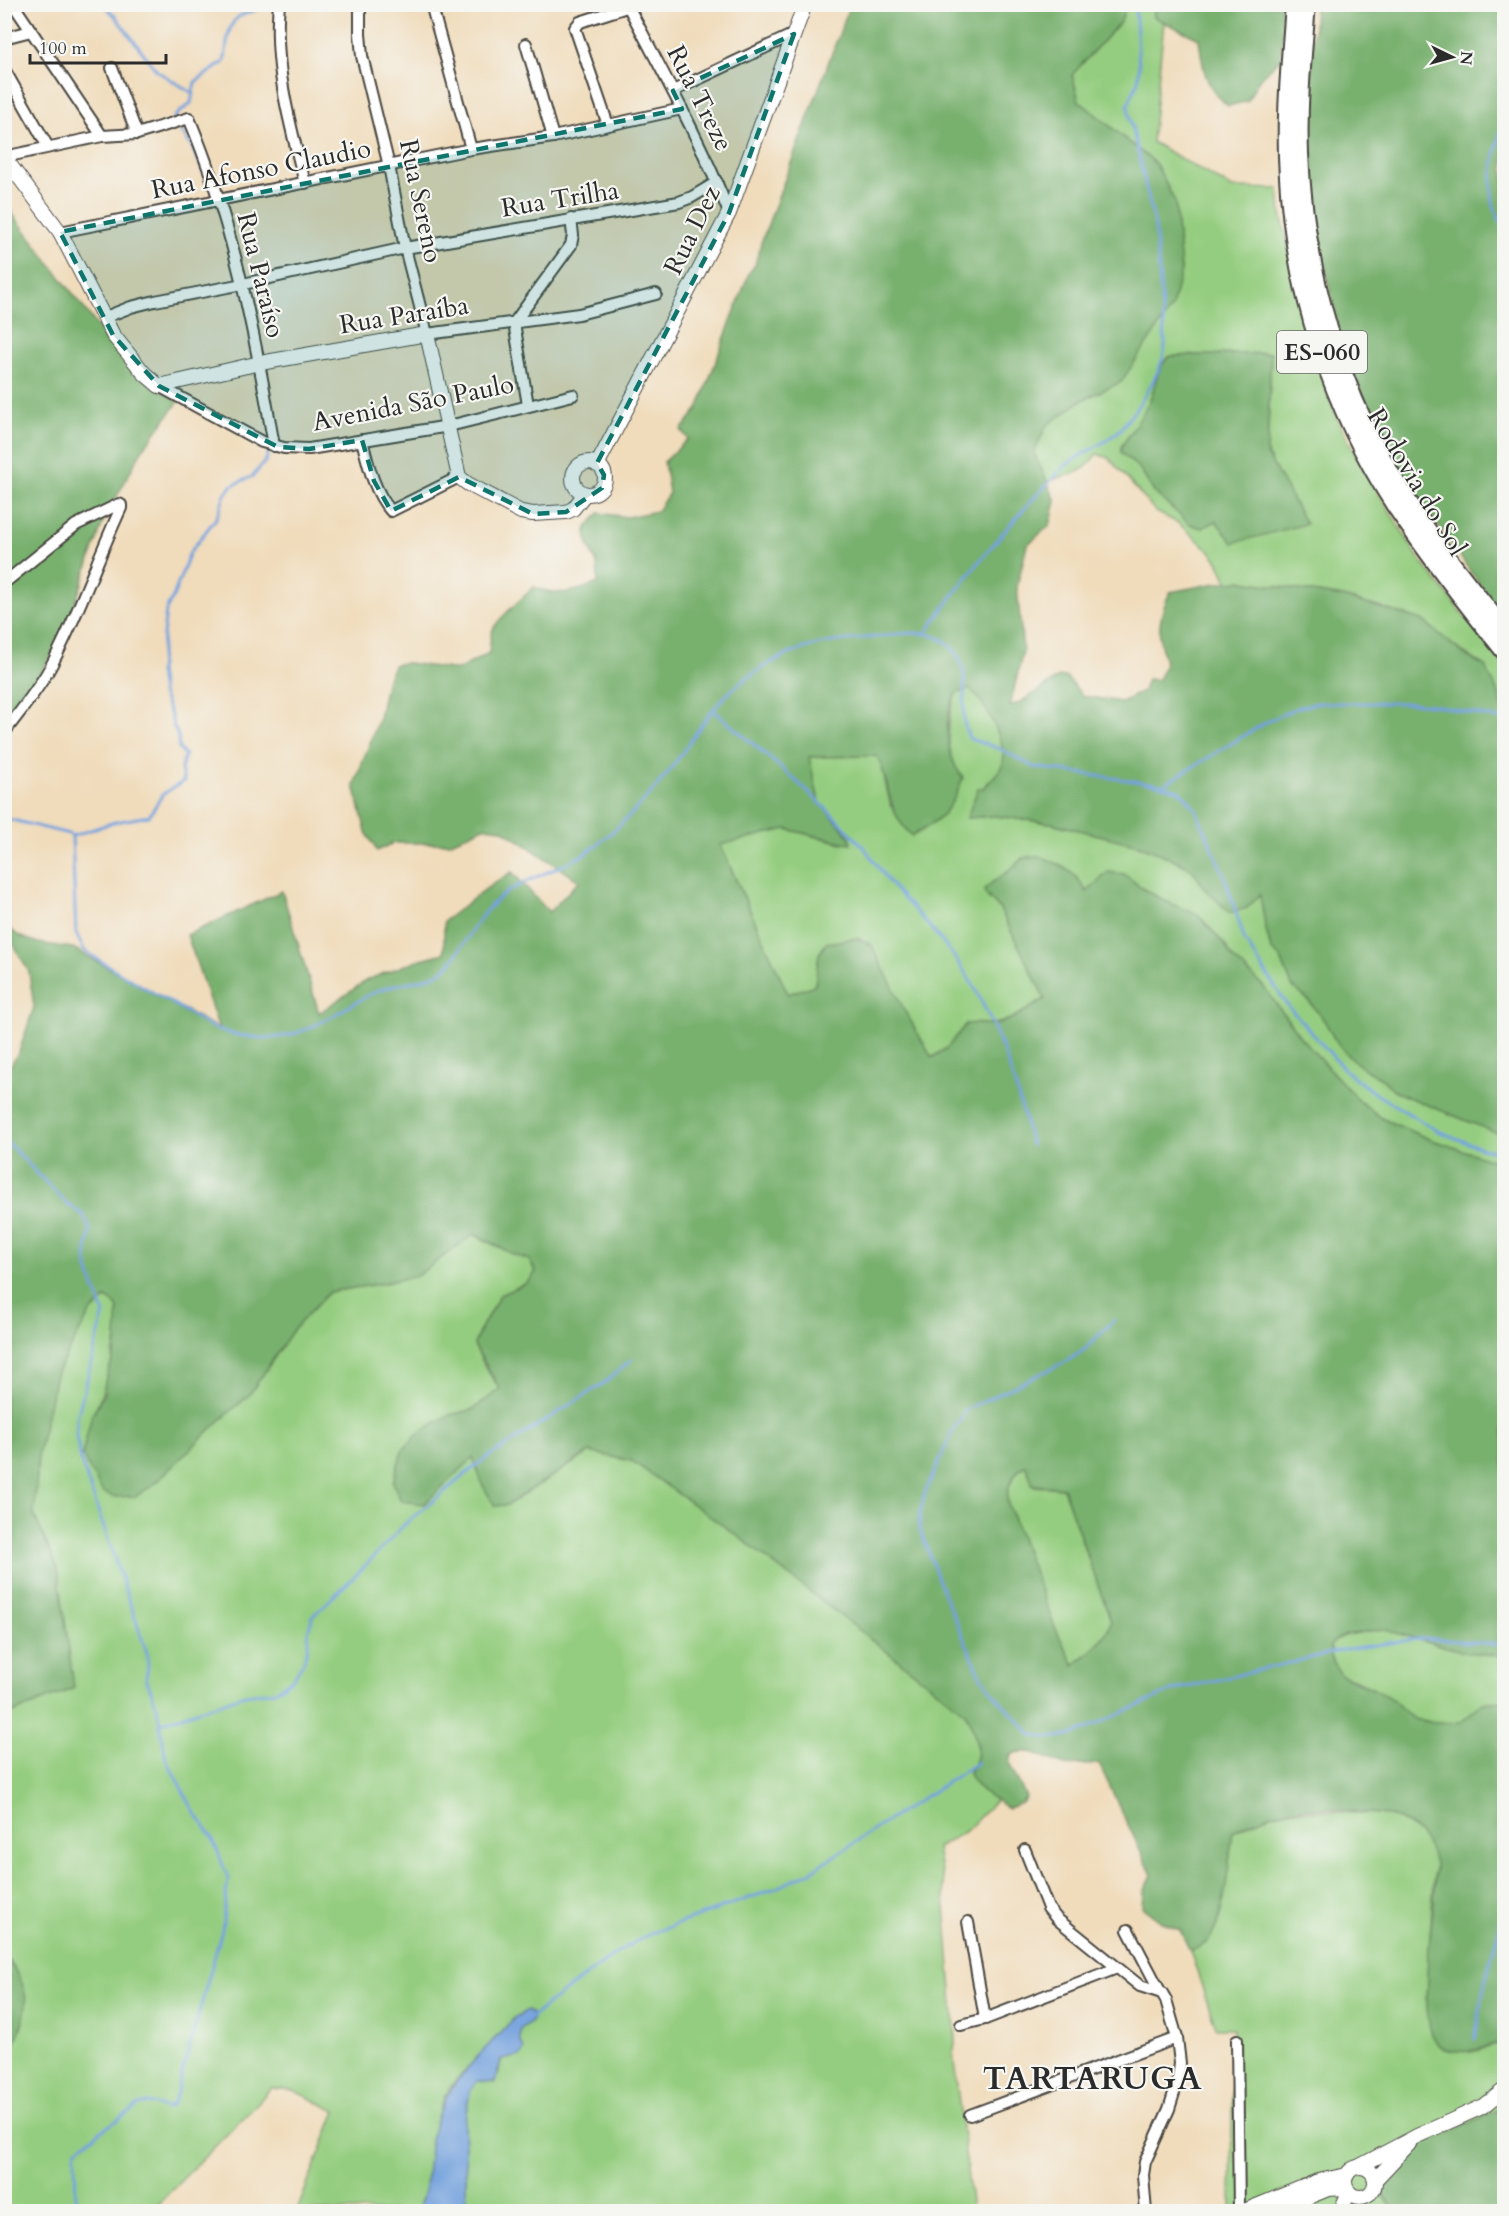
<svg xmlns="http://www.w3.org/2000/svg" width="1509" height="2216" viewBox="0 0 1509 2216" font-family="Cardo,serif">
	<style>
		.green { fill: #95cd80; stroke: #607c56; stroke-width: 1.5; fill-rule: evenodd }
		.forest { fill: #78b06e; stroke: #526e4c; stroke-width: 1.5; fill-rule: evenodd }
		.water { fill: #74a2dd; stroke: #506684; stroke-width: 1.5 }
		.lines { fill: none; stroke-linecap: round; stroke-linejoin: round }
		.stream { stroke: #74a2dd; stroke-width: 3 }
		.street-casing { stroke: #494641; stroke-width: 14 }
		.secondary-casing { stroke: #494641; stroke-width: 16 }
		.primary-casing { stroke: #494641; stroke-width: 20 }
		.street { stroke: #fff; stroke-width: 10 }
		.secondary { stroke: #fff; stroke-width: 14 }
		.primary { stroke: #fff; stroke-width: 16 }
		.marked { fill: #0f766e; fill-opacity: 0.2; stroke: #0f766e; stroke-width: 4.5; stroke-dasharray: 12 8; stroke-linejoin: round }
		.labels { text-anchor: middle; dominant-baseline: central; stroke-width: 4.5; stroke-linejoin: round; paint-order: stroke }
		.shield { fill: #f6f6f2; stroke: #686867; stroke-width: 1.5 }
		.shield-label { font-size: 24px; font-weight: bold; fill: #2b2b2b }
		.street-label { font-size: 26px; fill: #2b2b2b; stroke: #f6f6f2 }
		.district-label { font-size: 32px; font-weight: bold; letter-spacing: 1.5px; fill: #2b2b2b; stroke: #f6f6f2 }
	</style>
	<rect width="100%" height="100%" fill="#f6f6f2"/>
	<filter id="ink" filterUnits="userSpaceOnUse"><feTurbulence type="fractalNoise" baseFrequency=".0167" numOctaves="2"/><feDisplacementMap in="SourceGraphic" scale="12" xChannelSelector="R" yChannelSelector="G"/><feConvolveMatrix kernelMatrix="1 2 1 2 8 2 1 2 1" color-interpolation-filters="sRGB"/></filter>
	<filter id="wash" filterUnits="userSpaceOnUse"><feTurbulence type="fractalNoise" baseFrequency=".008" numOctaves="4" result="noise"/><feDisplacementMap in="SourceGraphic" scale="24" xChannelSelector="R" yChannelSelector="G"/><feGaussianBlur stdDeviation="1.35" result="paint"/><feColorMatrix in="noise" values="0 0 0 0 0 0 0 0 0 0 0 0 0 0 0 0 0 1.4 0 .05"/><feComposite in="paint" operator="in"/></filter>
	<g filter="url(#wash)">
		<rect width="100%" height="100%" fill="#f0dcbb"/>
		<g class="green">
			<path d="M1126,5H1154V17L1164,22L1152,142L1232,188L1279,189L1281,214L1306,324L1326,391L1336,416L1360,464L1420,560L1504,666V714L1499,695L1485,666L1455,647L1422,620L1343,597L1243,581L1227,582L1218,561L1210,551L1178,523L1156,512L1109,458L1096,454C1085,475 1068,473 1047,482L1034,453L1046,426L1082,400L1121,382L1181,271L1175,202L1156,164L1079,101L1072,74L1121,21ZM1271,353L1267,454L1305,524L1216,521L1202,528L1190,524L1154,492L1139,468L1121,453V447C1131,433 1141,418 1149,402C1156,388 1156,364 1171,356Z"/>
			<path d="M970,689C985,700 1009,745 1003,764C1000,773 988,781 983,789C977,798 972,808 967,818L995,816L1051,823L1139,845L1175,860L1193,870L1204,888L1230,913L1261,894L1265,925L1271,949L1281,958L1292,986L1307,999L1324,1020L1334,1038L1348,1056L1366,1070L1382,1079L1396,1092L1504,1136V1164L1429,1139L1383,1119L1358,1100L1301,1038L1263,986L1231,956L1225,945L1198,915L1169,903L1143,889L1124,874L1108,873L1087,892C1068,865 1052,864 1022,858C1011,872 996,878 984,890L986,895L1000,909L1045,999C1031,1007 1014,1019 999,1023C988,1026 977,1022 966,1024L948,1047L931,1058L906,1013L819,954L815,985L788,994L720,844L786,829L842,843L850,837L819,801L808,757L877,756L881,764L891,807L959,773C944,750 947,718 956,693Z"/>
			<path d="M473,1234L515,1255L530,1260L536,1272L527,1283L500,1295C491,1311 480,1327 474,1345L487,1370L500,1389L472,1410L449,1415L402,1451L393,1482L474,1457L483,1486L507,1505L590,1452L632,1461L739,1537L965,1712C975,1733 984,1751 969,1773L979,1788L996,1800L966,1831L937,1848L943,1882L956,2041L953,2053L972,2211H467L464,2123L470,2092L477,2081L498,2076L501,2060L524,2050L520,2040L521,2030L530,2023L534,2016C504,2039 451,2071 440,2108C430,2142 432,2179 417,2211H297L336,2111L293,2090L271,2088L252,2109L151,2211L5,2212V2059L21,2028L15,1969L5,1955V1716L74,1688L58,1569L34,1515L38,1455L56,1374L90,1313L106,1298L113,1302L118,1308C118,1347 108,1384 91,1418L153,1485L216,1424L249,1395L293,1330L329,1292L384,1283L418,1275Z"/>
			<path d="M1026,1465L1033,1486L1063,1488L1111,1621C1107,1641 1089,1652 1074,1665L1055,1628L1008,1504C1005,1490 1013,1472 1026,1465Z"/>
			<polygon points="1382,1629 1465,1652 1504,1656 1504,1701 1482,1703 1460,1723 1431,1722 1413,1719 1393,1700 1359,1681 1341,1675 1336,1669 1330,1656 1331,1647 1335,1640 1346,1635"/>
			<path d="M1288,1810L1384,1814L1401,1820L1418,1832L1428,1844L1435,1863L1426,1997L1432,2035L1444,2049L1471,2052L1504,2043V2107L1458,2128L1401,2147L1383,2196L1395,2211H1233L1231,2205L1233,2028H1216L1190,1951C1194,1949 1199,1948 1203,1945C1226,1931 1228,1858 1233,1832L1264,1817Z"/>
		</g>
		<g class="forest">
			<path d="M850,5H1126L1121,21L1072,75L1079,101L1156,164L1175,202L1181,271L1172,307L1121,382L1082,400L1046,426L1034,453L1056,501L1050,525L1027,545L1017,586L1023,651L1010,706L1019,703L1059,677H1066L1083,696L1122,702L1143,691L1147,679L1157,680C1171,661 1162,659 1160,639C1158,622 1163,607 1170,592L1217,583L1243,581L1343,597L1422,620L1468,657L1485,666L1499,695L1504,714V1136L1396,1092L1382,1079L1366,1070L1348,1056L1334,1038L1324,1020L1307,999L1292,986L1281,958L1271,949L1265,925L1260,895L1247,908L1230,913L1204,888L1193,870L1175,860L1139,845L1051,823L995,816L967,818L978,788H984C989,781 999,773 1002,766C1010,748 984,700 970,689L956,693C954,699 950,705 949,712C945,731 949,763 963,777C952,810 941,820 912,836C884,809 892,785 877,756L809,757L819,801L850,837L851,844L786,829L720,845L788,994L815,985L819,954L826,943L857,938L871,944L906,1013L932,1058L948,1047L966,1024C978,1022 989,1027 1001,1023C1016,1018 1031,1007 1045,999L1000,909L986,895L984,890C991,882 997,879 1006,873C1013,869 1017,861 1024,858C1039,851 1064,866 1075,876C1080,880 1083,887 1087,892L1108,872L1124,874L1143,889L1169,903L1197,914L1225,945L1231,956L1263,986L1301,1038L1358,1100L1383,1119L1429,1139L1504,1164V1656L1465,1652L1382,1629L1346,1635L1335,1640L1331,1647L1330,1657L1341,1675L1380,1692L1393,1700L1413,1719L1431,1722L1460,1723L1482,1703L1504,1701V2043C1485,2046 1461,2058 1442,2047C1414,2031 1432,1928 1434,1900C1435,1887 1435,1875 1435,1863C1428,1844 1420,1830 1402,1820C1386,1812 1305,1806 1287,1810C1270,1814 1254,1821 1239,1828L1233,1832C1228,1858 1226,1931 1203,1945C1199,1948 1194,1949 1190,1951L1180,1930L1163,1923L1143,1908L1144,1891L1152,1875L1099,1764C1088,1764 1075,1767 1065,1765C1047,1760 1029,1745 1010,1755V1765L1026,1797L1022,1803L1009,1808L1004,1806C992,1797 973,1788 969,1773C984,1751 975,1733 965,1712L739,1537L632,1461L589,1452L507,1505L495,1506L483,1486L473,1458L424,1504L401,1501L393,1482L402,1451L421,1431L449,1415L472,1410L500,1389L474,1345C480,1327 491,1311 500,1295L527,1283L536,1272L529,1260L515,1255L474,1234L418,1275L384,1283L329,1292L293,1330L249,1395L216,1424L153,1485L136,1496L115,1497L103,1493L82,1455L91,1418L104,1393L105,1381L115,1353L118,1308L113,1302L106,1298L90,1313L56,1374L38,1455L34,1515L58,1569L74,1688L5,1716L4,1076L19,1052L34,1007L29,972L5,929V925L19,936L38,943L73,948L219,1029L187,935L282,891L319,1013L367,980L418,960L444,953V921L487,888L512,872L549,912L579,881L502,829L484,827L449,843H393L377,851L366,832L354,785L379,718L386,683L395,664L408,663L458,670L489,653C490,645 490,636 493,629C498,618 524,597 534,587C556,597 577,592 598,583L597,563L588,545L586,531L588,526L599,513L627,517L657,511L669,493L664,462L688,439L681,430L698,409L749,273L755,265L761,243ZM1026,1465L1033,1485L1063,1488L1111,1621C1107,1641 1089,1652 1074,1665L1055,1628L1008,1504C1005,1491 1013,1471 1026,1465Z"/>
			<path d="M1154,5H1281L1283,22L1281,58L1257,82L1248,101L1228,106C1204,86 1203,69 1199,39L1154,17Z"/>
			<polygon points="1315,5 1504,5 1504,615 1470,571 1432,516 1406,486 1370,412 1350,365 1338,328 1319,238 1313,183 1310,99"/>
			<polygon points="5,204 133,373 179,401 141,452 103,522 66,630 5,734"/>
			<path d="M1271,353L1267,454L1306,524L1233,543L1216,521L1202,528L1190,524L1154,492L1139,468L1121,453V447C1131,433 1141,418 1149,402C1156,388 1156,364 1171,356Z"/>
			<path d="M4,1955C8,1964 16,1970 20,1979C34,2005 20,2036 5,2059Z"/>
			<path d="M1504,2107V2211H1395C1378,2190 1378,2184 1384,2158L1401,2147L1458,2128Z"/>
		</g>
		<path class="water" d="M528,2010L534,2016L530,2023L521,2030L520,2040L524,2050L521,2056L501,2060L495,2083L477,2081L470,2092L464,2123L467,2211H417C429,2186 427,2162 432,2135C440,2087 483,2053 515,2017Z"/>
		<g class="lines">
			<g class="stream">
				<polyline points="103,4 115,16 157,71 194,94"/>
				<path d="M1504,119C1496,145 1481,204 1504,225"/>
				<path d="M204,172L191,145L177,126L174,117L191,103L195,82L224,62C228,48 225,25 240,16C248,12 255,13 261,4"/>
				<path d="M925,634C966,575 1012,519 1063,468C1081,451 1108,445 1123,426C1139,406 1166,367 1165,342L1155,226L1129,114L1128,105L1138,81L1139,68L1135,4"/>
				<path d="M713,710C762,752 814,793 858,841C872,855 881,873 894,888C923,919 953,950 974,987C1001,1036 1019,1091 1031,1145"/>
				<polyline points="1163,785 1270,720 1297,708 1316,703 1411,703 1439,706 1504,720"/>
				<polyline points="4,818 69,834 72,836 115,822 149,816 163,794 184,781 181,769 185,755 179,749 178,736 173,725 171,715 162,693 159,671 166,610 173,597 190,552 217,517 225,494 231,486 253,476 266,460 270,445"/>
				<path d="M72,836L76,933L84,950C114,971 145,988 177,1006C189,1014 203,1024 217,1029C229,1034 248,1037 262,1038C306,1040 339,1009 377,991C397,982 423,983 442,971C452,964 457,953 463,944C475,926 485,908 503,895C532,874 570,868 598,844C623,824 646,800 666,775C683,754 696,730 713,710C734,683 769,660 802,649C825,641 851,640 875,637C897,634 929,627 947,643C980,670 953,713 970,739L998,748L1034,767L1156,784L1178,790L1186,797L1196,810L1225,878L1245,941L1287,1005L1345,1070L1374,1093L1438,1131L1481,1148L1504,1153"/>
				<polyline points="4,1139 64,1201 83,1215 90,1229 86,1257 89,1273 104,1313 77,1418 76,1436 81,1461 147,1653 148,1666 146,1678 157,1707 166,1760 194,1811 212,1837 228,1878 222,1930 174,2103 168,2108 148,2103 139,2105 77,2148 75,2154 76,2212"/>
				<path d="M1114,1320L1084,1350L1067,1361L967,1409L953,1430L925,1493L921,1508L919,1527L945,1597L981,1676L994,1694L1031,1734C1045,1739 1060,1738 1075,1734L1171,1691L1347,1649L1424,1638L1504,1645"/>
				<polyline points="160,1723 245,1695 275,1691 283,1686 294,1677 303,1663 308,1647 308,1631 313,1616 362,1569 405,1524 479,1463 607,1381 631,1360"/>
				<polyline points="530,2019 544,2007 622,1949 652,1933 774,1889 808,1873 978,1762"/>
				<polyline points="1475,2039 1485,1982 1504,1909"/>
			</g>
		</g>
	</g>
	<g filter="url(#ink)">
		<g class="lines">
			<defs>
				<g id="street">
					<polyline points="13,4 102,136"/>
					<path d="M279,4C273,65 290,125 305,183"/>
					<polyline points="360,4 360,34 362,56 389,166 405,248 427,334 579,314 656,294"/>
					<polyline points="431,4 471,149"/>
					<path d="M627,4C663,73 701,141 729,213"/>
					<polyline points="4,38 31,31"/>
					<polyline points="526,44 553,137"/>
					<polyline points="112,68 137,134"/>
					<polyline points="4,69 48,147"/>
					<polyline points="673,91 794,34"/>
					<polyline points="608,125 575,28 580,22 633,5"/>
					<path d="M4,157L102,136L137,134L189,118C233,223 255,334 274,446"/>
					<polyline points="60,232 471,149 553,137 682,109"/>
					<polyline points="103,318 131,307 155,301 243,284 405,248 679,202 692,197 717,182"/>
					<polyline points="159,386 262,442 284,448 309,449 449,426 573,395"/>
					<polyline points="528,405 514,323 571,245 573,235 571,219"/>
					<path d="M362,440C368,464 374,492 391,511L459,477"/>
					<path d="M4,583L76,525L119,504L121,505V508C97,559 79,614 52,664C39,689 21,710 4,733"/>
					<polyline points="1025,1850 1048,1908 1057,1919 1140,1986 1162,1993 1166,2000 1177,2038 1180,2063 1178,2080 1169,2109 1145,2162 1143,2175 1146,2212"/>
					<polyline points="968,1922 985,2019"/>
					<polyline points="1128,1930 1161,1993"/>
					<polyline points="961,2025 985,2019 1117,1968"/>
					<polyline points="1237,2040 1239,2212"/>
					<polyline points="970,2115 1177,2038"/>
				</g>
				<g id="secondary">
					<polyline points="4,157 60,232 113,335 144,373 159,386 260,363 427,334 459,477 468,484 521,512 533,514 566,512 573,509 585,494"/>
					<circle cx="589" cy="478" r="16"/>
					<polyline points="597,465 729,213 805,4"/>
					<polyline points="1358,2167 1417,2136 1484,2106 1504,2090"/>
					<circle cx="1360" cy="2182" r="15"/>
					<polyline points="1375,2180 1409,2144"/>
					<polyline points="1242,2212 1318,2181 1347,2175"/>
					<polyline points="1271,2212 1328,2189 1346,2188"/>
					<polyline points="1340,2212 1349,2192"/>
				</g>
				<g id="primary">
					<path d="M1294,4C1290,62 1284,119 1288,177C1294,292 1332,409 1395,506C1429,556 1466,604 1504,651"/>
					<path d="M1307,4C1303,54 1298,104 1300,154C1305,275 1341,397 1406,498C1435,544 1470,586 1504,629"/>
				</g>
			</defs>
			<use href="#street" class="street-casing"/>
			<use href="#secondary" class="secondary-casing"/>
			<use href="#primary" class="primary-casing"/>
			<use href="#street" class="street"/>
			<use href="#secondary" class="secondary"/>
			<use href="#primary" class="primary"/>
		</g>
	</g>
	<path class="marked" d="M794,34L729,213L597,463L604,475L602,488L566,512L533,514L459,477L391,511L374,481L362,440L309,449L278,447L159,386L113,335L60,232L682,109L673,91Z"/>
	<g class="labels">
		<rect class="shield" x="1277" y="331" width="90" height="42" rx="4.5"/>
		<g class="shield-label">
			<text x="1322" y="352">ES-060</text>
		</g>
		<g class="street-label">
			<text transform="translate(700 98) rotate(63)">Rua Treze</text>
			<text transform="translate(261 169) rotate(-11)">Rua Afonso Claudio</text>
			<text transform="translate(560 199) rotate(-9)">Rua Trilha</text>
			<text transform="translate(421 201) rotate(78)">Rua Sereno</text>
			<text transform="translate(692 230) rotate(-64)">Rua Dez</text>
			<text transform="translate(261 275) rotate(76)">Rua Paraíso</text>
			<text transform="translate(404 315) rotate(-9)">Rua Paraíba</text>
			<text transform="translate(413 403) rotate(-11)">Avenida São Paulo</text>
			<text transform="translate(1417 482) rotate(59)">Rodovia do Sol</text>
		</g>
		<g class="district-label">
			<text x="1093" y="2079">TARTARUGA</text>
		</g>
	</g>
	<rect width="1509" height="2216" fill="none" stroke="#f6f6f2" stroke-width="24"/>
	<g transform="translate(1452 57) rotate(95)" stroke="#f6f6f2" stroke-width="4.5" paint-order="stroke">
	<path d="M0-4.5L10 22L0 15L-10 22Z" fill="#2b2b2b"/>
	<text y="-9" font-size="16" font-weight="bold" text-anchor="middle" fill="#2b2b2b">N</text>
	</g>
	<path d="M30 54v9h136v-9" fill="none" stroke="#2b2b2b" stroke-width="3"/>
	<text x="39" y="54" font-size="18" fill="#2b2b2b" stroke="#f6f6f2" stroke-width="4.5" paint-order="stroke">100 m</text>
</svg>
